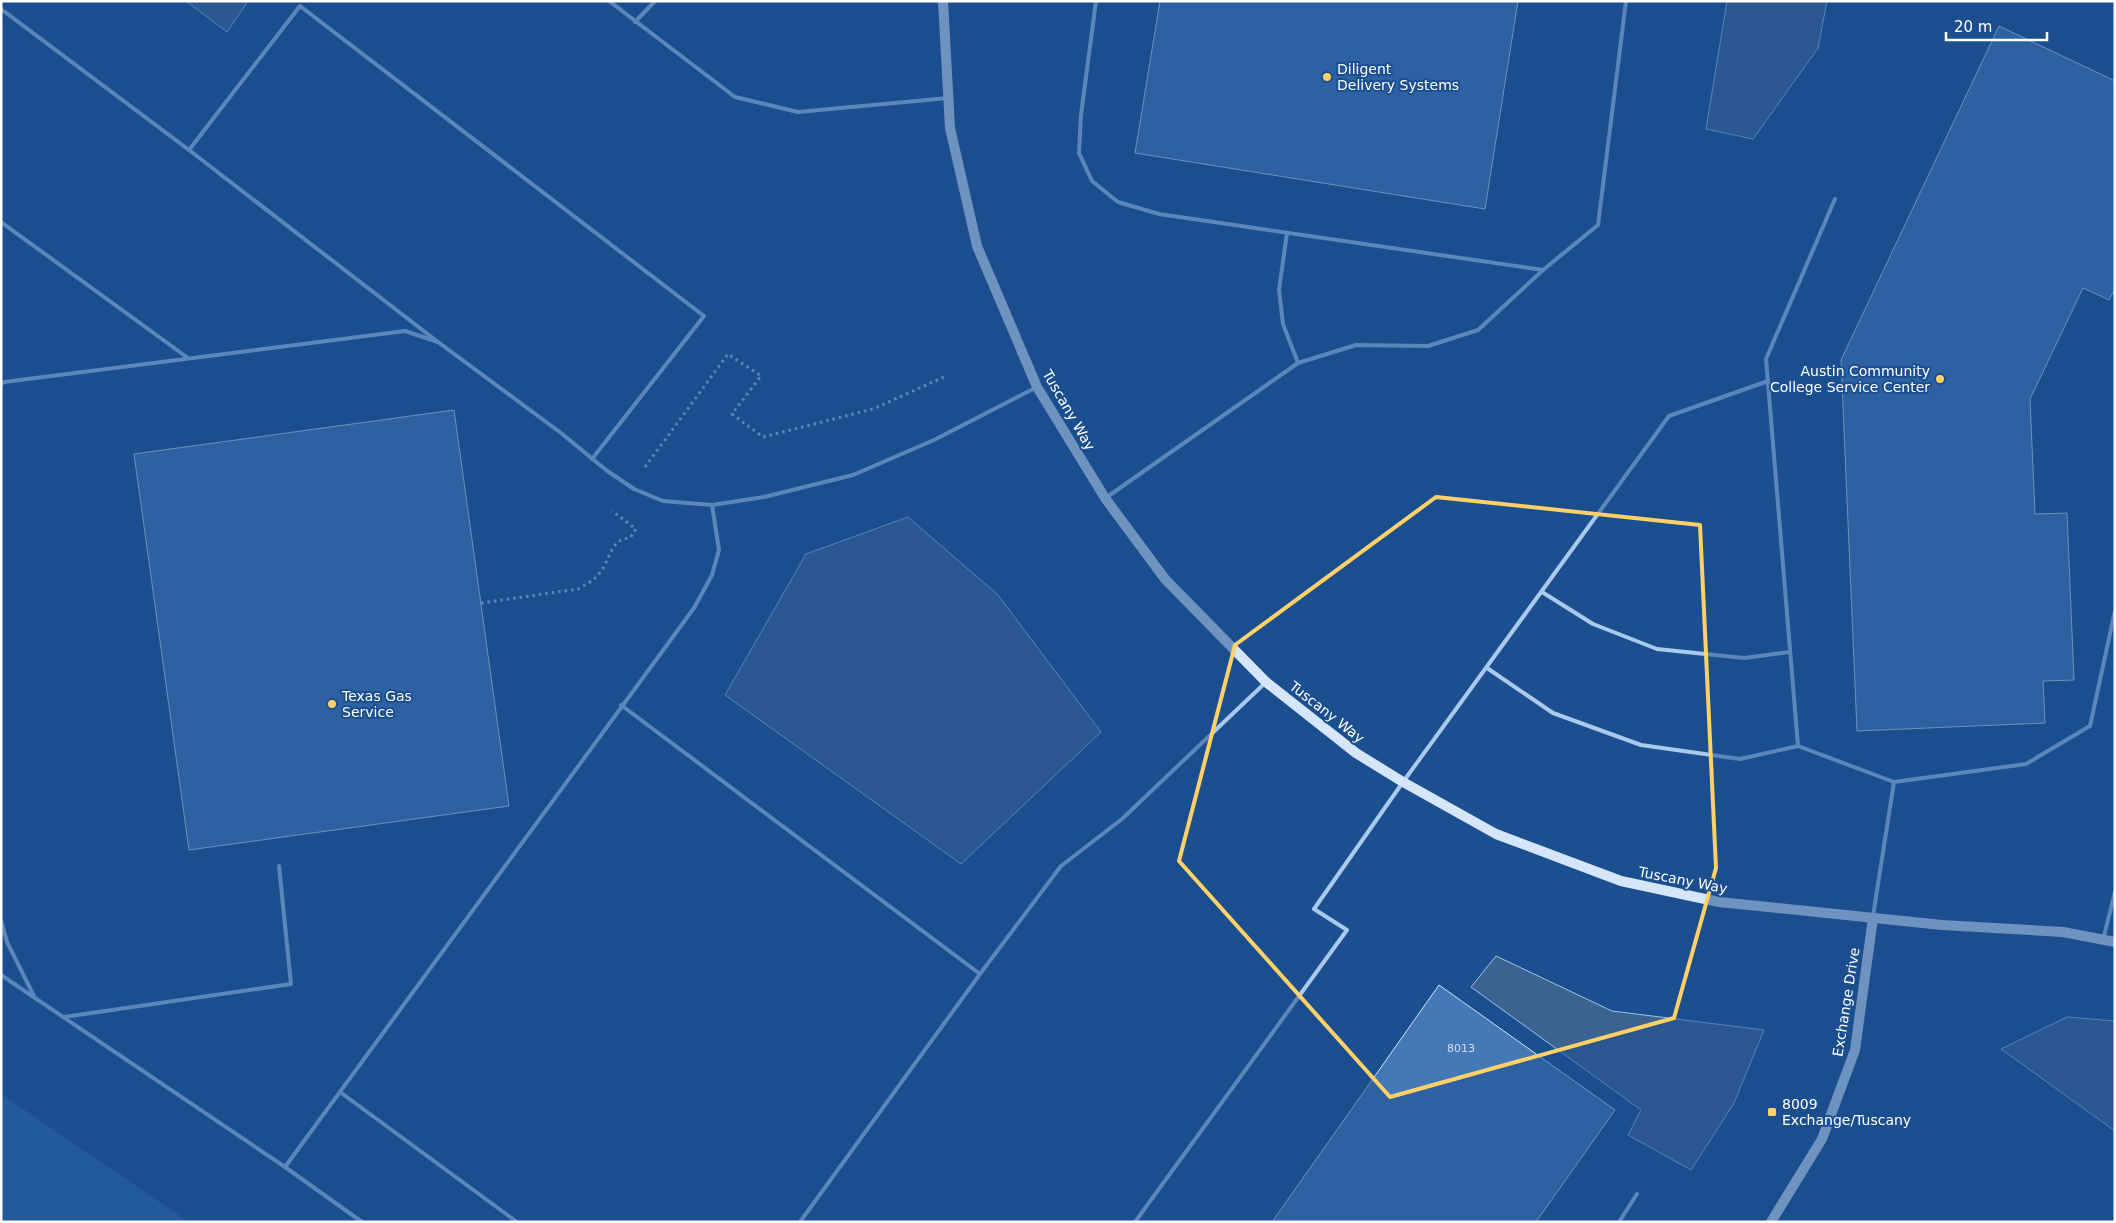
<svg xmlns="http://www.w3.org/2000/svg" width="2116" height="1223" viewBox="0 0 2116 1223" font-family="'DejaVu Sans',sans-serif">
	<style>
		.green { fill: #2e69ad }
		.water { fill: #3c6290; stroke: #9cc4f0 }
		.building { fill: #4478b7; stroke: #cfe3fa }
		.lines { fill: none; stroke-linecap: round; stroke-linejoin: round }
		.path { stroke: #a9c9ee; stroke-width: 3; stroke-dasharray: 2.5 4; stroke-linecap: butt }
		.lane { stroke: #a9c9ee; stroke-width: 4 }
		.secondary { stroke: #d6e6fa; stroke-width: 10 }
		.marked { fill: none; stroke: #ffd166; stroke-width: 4; stroke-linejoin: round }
		.poi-dot { fill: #ffd166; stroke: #1b4f8f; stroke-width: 2 }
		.labels { text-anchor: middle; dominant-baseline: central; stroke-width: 4; stroke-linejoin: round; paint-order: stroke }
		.number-label { font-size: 11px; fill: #d0dded }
		.poi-label { font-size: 14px; fill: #fff; stroke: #1b4f8f; text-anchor: start }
		.street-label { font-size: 14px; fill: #fff; stroke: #1b4f8f }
	</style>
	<rect width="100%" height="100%" fill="#1b4f8f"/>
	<polygon class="green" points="1,1094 189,1222 1,1222"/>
	<g class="water">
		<polygon points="186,1 248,1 227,32"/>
		<polygon points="1727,1 1827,1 1818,48 1753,139 1706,129"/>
		<polygon points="908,517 998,595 1101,732 961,864 725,695 806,554"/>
		<polygon points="1496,956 1612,1011 1764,1030 1734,1103 1691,1170 1628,1135 1641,1110 1471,987"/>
		<polygon points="2067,1017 2115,1021 2115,1131 2001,1049"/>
	</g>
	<g class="building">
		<polygon points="1160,1 1518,1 1485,209 1135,153"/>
		<polygon points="1999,26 2115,81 2115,289 2109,300 2083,288 2030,399 2035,514 2067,513 2074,680 2043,681 2045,723 1857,731 1841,360"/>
		<polygon points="454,410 509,806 189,850 134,454"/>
		<polygon points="1439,985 1615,1110 1536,1222 1272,1222"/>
	</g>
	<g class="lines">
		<g class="path">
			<polyline points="645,467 728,354 761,376 732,414 763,437 873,409 944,377"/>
			<path d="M481,603L578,589C585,585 593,581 598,575C611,561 609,539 630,538L636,529L612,511"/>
		</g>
		<g class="lane">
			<polyline points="609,1 735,97 798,112 948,98"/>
			<polyline points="1096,1 1081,115 1079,153 1092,181 1118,202 1159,214 1543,270 1598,225 1626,1"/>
			<polyline points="1,9 189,150"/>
			<polyline points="635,22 655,1"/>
			<polyline points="1835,199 1766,359 1798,746 1894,782 1873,916"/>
			<polyline points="1,222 188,358"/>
			<polyline points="1287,233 1279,290 1283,324 1298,363"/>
			<polyline points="438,342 189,150 300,6 704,316 592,459"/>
			<polyline points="1,384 4,382 405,331 438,342 561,433 606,470 634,489 663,501 712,505 764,497 853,475 934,440 1035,388"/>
			<polyline points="1107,497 1298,363 1356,345 1428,346 1478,330 1543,270"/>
			<polyline points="1542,592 1593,624 1657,649 1744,658 1790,652"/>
			<polyline points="1487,668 1553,713 1641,745 1740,759 1798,746"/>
			<polyline points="621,705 980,974 1061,866 1122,819 1265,683"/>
			<polyline points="1894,782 2026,764 2090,726 2115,611"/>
			<polyline points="1,920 7,942 34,996"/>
			<polyline points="2103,940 2115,892"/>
			<polyline points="1,975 285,1167 362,1222"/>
			<polyline points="64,1017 291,984 279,866"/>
			<polyline points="340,1092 517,1222"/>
			<polyline points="285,1167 694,608 712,575 719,550 712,505"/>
			<polyline points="800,1222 980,974"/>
			<polyline points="1135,1222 1347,930 1314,909 1403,782 1669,416 1768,381"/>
			<polyline points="1619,1222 1637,1194"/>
		</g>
		<g class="secondary">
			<polyline points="943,1 950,128 977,246 1037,387 1105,498 1165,579 1266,682 1356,753 1403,782 1496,834 1621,881 1719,902 1942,925 2063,932 2115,942"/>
			<polyline points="1771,1222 1822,1139 1855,1050 1873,918"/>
		</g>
	</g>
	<path d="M0 0H2116V1223H0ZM1436,497L1700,525L1716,868L1674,1018L1390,1097L1179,861L1235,645Z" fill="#1b4f8f" fill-opacity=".55" fill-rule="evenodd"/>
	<path class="marked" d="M1436,497L1700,525L1716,868L1674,1018L1390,1097L1179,861L1235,645Z"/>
	<g class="poi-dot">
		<circle cx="1327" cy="77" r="5"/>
		<circle cx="1940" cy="379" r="5"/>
		<circle cx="332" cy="704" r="5"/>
		<rect x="1767" y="1107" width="10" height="10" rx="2.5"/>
	</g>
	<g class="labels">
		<g class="number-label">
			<text x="1461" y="1048">8013</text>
		</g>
		<g class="poi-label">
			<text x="1337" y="69">Diligent<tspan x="1337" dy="16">Delivery Systems</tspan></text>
			<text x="1930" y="371" text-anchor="end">Austin Community<tspan x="1930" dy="16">College Service Center</tspan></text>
			<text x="342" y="696">Texas Gas<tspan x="342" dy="16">Service</tspan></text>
			<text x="1782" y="1104">8009<tspan x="1782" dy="16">Exchange/Tuscany</tspan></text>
		</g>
		<g class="street-label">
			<text transform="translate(1069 410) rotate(60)">Tuscany Way</text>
			<text transform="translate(1327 712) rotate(38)">Tuscany Way</text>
			<text transform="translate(1683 880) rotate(11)">Tuscany Way</text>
			<text transform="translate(1846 1002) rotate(-81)">Exchange Drive</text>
		</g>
	</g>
	<rect width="2116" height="1223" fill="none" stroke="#ffffff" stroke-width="5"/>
	<path d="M1946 32v8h101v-8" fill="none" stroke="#ffffff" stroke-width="2.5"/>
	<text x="1954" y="32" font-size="15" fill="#ffffff" stroke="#1b4f8f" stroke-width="4" paint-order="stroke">20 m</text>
</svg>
